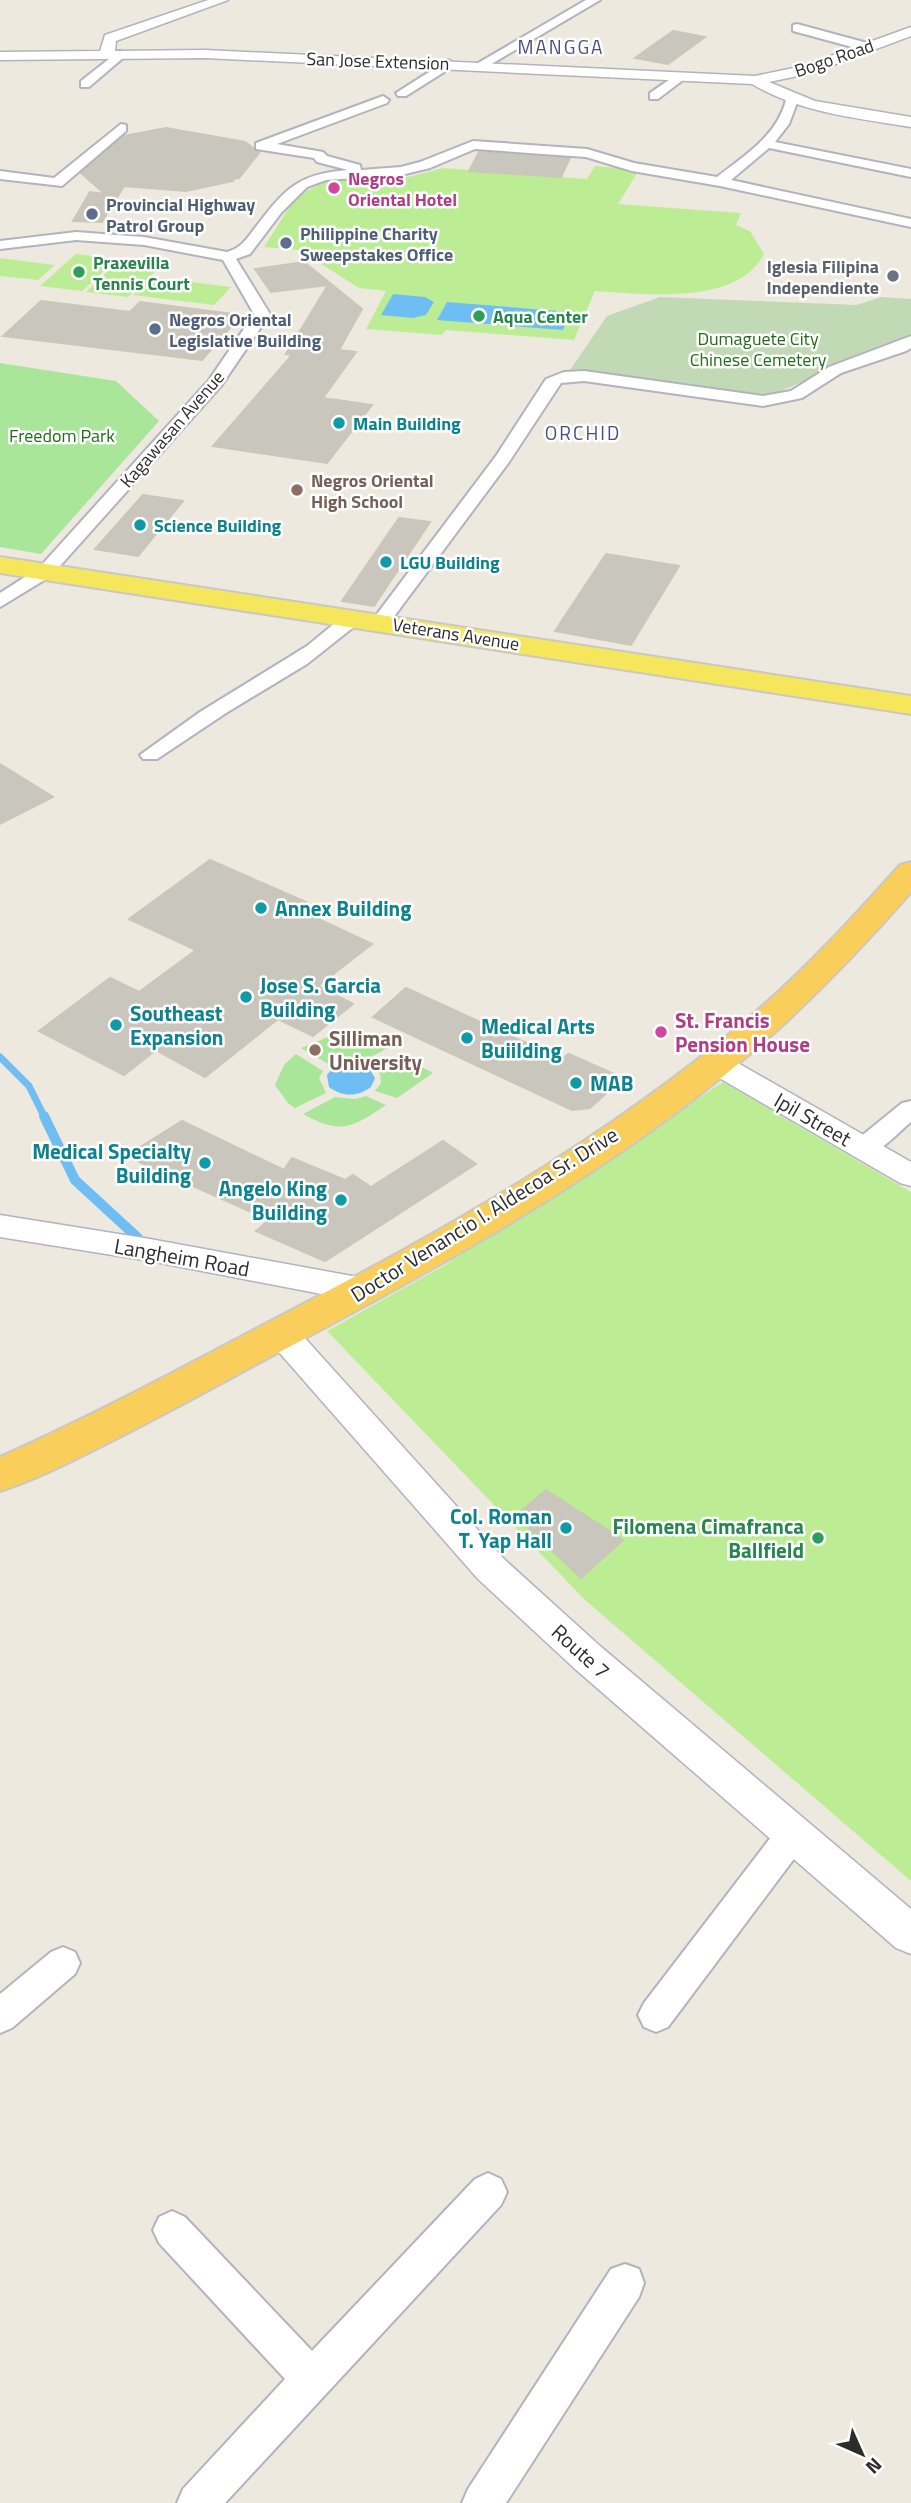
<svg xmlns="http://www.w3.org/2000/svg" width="911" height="2503" viewBox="0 0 911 2503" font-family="'Titillium Web',sans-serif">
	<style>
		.green { fill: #a9e699 }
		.cemetery { fill: #c1d9b5 }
		.pitch { fill: #bced95 }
		.water { fill: #6fbef3 }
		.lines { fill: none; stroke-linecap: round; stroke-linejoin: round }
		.stream-far1 { stroke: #6fbef3; stroke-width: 7 }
		.stream { stroke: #6fbef3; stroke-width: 10 }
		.building { fill: #c9c7bd; stroke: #cac6b8; stroke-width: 2 }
		.minor-casing { stroke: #b2b2c0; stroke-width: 4 }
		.tertiary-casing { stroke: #b2b2c0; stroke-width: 3 }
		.primary-casing { stroke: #c8c8c8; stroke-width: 4 }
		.trunk-casing { stroke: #c8c8c8; stroke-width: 4 }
		.minor { fill: #fff; fill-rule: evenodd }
		.tertiary { fill: #fff; fill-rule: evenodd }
		.primary { fill: #f5e65c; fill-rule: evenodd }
		.trunk { fill: #face5a; fill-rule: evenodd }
		.hotel-dot { fill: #d1479c; stroke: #fff; stroke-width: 2.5 }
		.service-dot { fill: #5c6f8a; stroke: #fff; stroke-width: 2.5 }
		.leisure-dot { fill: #2e9e5b; stroke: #fff; stroke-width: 2.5 }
		.worship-dot { fill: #6b7280; stroke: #fff; stroke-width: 2.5 }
		.culture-dot { fill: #0f9aa8; stroke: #fff; stroke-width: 2.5 }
		.education-dot { fill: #8d6e63; stroke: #fff; stroke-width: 2.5 }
		.labels { text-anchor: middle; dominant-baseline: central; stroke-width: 5; stroke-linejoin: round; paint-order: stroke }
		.far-street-label { font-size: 18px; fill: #2c2c2c; stroke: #fff }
		.far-hotel-label { font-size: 18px; font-weight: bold; fill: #b23c85; stroke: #fff; text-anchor: start }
		.far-service-label { font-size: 18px; font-weight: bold; fill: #4e5e75; stroke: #fff; text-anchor: start }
		.far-leisure-label { font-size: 18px; font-weight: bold; fill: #27864d; stroke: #fff; text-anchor: start }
		.far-worship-label { font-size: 18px; font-weight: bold; fill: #5b616d; stroke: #fff; text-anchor: end }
		.far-park-label { font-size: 18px; fill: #1f6d18; stroke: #fff }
		.far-culture-label { font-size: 18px; font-weight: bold; fill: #0d838f; stroke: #fff; text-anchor: start }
		.far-education-label { font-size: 18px; font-weight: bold; fill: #785e54; stroke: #fff; text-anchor: start }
		.far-neighbourhood-label { font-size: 19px; letter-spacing: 2px; fill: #4a4d7f; stroke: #fff }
		.culture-label { font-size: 21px; font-weight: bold; fill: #0d838f; stroke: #fff; text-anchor: start }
		.hotel-label { font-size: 21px; font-weight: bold; fill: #b23c85; stroke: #fff; text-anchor: start }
		.education-label { font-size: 21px; font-weight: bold; fill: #785e54; stroke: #fff; text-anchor: start }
		.street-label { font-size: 21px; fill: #2c2c2c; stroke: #fff }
		.leisure-label { font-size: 21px; font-weight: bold; fill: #27864d; stroke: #fff; text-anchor: end }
	</style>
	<rect width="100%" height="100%" fill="#eee9de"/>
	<g class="green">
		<polygon points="0,363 116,381 159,421 41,554 0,547"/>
		<polygon points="359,1033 388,1048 365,1060 342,1060 330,1065 301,1048 335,1034"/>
		<polygon points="296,1054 323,1071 319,1078 326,1093 295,1108 288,1103 275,1085 284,1065"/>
		<polygon points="400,1055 433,1073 397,1098 375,1091 381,1083 380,1073 374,1065"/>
		<path d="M366,1096L386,1105C352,1128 341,1135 303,1114L335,1097L355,1099Z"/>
	</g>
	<polygon class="cemetery" points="660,297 857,305 881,297 911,299 911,334 890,349 852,361 764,398 570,370 607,316"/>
	<g class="pitch">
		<path d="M595,166L639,170L618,204L741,213L736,225L750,231L764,254C738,306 643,294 595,291L574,340L446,330L442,335L366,329L386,291L359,288L299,250L264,247L297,195L319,185L315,182L370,174L408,177L443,168L587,179Z"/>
		<polygon points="76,254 117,259 82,291 40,286"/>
		<polygon points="0,258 55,265 38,280 0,276"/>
		<polygon points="121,259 162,265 128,297 86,292"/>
		<polygon points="151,277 231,287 214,305 133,295"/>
		<polygon points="723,1082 911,1192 911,1881 585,1600 327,1331 445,1265"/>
	</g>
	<g class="water">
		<polygon points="393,294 425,297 434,302 426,315 412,318 381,315"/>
		<polygon points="447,302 570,312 563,330 437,320"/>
		<path d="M347,1064L369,1068L375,1078L371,1087C358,1097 342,1097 329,1087L327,1075L331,1070Z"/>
	</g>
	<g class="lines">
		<polyline class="stream-far1" points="0,1057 29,1086 45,1118"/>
		<polyline class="stream" points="44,1116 75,1180 138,1238"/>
	</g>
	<g class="building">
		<polygon points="673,31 705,37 668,64 635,58"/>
		<polygon points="166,128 245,142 259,153 239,178 231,179 233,181 186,191 124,186 102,222 73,221 90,192 105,194 81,173 124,136"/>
		<polygon points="479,152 570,158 561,177 469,171"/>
		<polygon points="304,262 362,309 339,350 356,352 323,398 372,405 327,463 213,446 292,355 286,354 328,285 271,292 255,269"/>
		<polygon points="41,301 130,312 140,302 241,315 202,360 3,336"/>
		<polygon points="143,495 183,501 138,556 95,549"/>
		<polygon points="399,518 430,522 374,606 342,601"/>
		<polygon points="606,554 679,566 631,645 555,631"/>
		<polygon points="0,764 53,797 0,824"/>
		<polygon points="210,860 306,902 297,909 372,944 318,986 353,1004 313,1036 278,1019 205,1077 156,1050 124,1075 39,1031 110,978 139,992 196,950 129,919"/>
		<polygon points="406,988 561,1059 569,1054 623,1078 590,1108 572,1110 373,1017"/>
		<polygon points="182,1121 284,1170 292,1158 345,1180 353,1175 371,1187 443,1141 476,1164 325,1261 256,1231 269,1220 126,1156"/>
		<polygon points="546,1490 623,1540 581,1578 516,1516"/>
	</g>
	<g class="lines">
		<defs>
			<g id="minor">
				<polygon points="586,0 600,0 483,69 473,66"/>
				<polygon points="797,24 871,44 873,47 867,51 793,31 793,25"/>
				<polygon points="119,51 123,52 123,58 89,87 81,87 81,81"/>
				<polygon points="448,60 454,64 452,67 406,96 398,96 396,93"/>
				<polygon points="679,73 683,74 683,80 658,99 650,99 650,93"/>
				<path d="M383,96L389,100L387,103L277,144L323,152L327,156L360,165L361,170L401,167L420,162L473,141L587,149L634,163L717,177C744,156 777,136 786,100L792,96L798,100L789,124L775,142L911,169V177L769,148L731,180L911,219V227L720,186L632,171L586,157L475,149L430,168L401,175L326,180L307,187L281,213L250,254L236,259L270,314L221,386L51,576L0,607V593L39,568L209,380L254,314L223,260L144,245L76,240L0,249V241L76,232L144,237L227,252C241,248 246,240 255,228C285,189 297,174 348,170L317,162L314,158L256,149V143Z"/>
				<polygon points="121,124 126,125 126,131 62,186 0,179 0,171 54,178"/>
				<polygon points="911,336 911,348 906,351 841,373 802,398 763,406 584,381 561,383 509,462 387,626 373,626 371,622 496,456 546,379 564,372 584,371 763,396 791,391 829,367"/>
				<polygon points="353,612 360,614 362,618 360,622 307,664 226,713 157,759 143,759 140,755 200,712 307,646 346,614"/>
				<path d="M911,1101V1122C895,1135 876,1160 854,1154L850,1148L854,1142L902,1103Z"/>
				<polygon points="793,1819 805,1824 810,1834 805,1844 668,2027 656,2032 644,2027 638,2015 644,2003 781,1824"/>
				<polygon points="63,1947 75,1952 80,1963 75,1974 12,2028 0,2033 0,1994 51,1952"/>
				<polygon points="488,2173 501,2179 507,2192 501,2205 225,2503 177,2503 183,2489 285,2379 159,2243 153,2230 159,2217 172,2211 185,2217 312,2351 475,2179"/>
				<polygon points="625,2264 639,2269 644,2283 639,2297 506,2503 462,2503 468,2489 611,2269"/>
			</g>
			<g id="tertiary">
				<path d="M208,0H228L116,41L115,51L205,50L755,76L803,66L911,27V36L812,73L769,82L815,101L911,117V127C856,118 801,113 752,84L205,58L0,60V52L100,51L105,35Z"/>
				<polygon points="714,1053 724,1055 911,1162 911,1186 900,1183 704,1069 700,1062 704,1055"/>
				<polygon points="0,1215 150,1239 363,1278 374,1282 379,1290 374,1298 363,1302 150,1261 0,1237"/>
				<polygon points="282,1322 294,1326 504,1559 600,1646 911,1909 911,1954 896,1948 574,1668 478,1579 270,1342 266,1334 270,1326"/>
			</g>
			<polygon id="primary" points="0,557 911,696 911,714 0,573"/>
			<path id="trunk" d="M911,862V892C871,938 830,981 785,1023C630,1165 441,1266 257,1364C204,1393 150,1422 96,1449C65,1464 33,1481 0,1491V1457C90,1417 176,1371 263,1325C437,1235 610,1138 759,1009C810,965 855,915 900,865Z"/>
		</defs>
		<use href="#minor" class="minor-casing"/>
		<use href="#tertiary" class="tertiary-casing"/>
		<use href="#primary" class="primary-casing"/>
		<use href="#trunk" class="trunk-casing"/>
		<use href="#minor" class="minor"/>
		<use href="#tertiary" class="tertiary"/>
		<use href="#primary" class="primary"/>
		<use href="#trunk" class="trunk"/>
	</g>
	<g class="hotel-dot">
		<circle cx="334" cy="188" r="7"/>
		<circle cx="661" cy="1032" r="7"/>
	</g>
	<g class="service-dot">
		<circle cx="92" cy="214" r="7"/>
		<circle cx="286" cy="243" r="7"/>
		<circle cx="155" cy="329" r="7"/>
	</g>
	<g class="leisure-dot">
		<circle cx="79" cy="272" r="7"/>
		<circle cx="479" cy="316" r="7"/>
		<circle cx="818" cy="1538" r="7"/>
	</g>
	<circle class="worship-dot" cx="893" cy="276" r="7"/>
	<g class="culture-dot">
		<circle cx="339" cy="423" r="7"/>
		<circle cx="140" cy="525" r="7"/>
		<circle cx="386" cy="562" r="7"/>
		<circle cx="261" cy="908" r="7"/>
		<circle cx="246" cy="997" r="7"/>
		<circle cx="116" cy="1025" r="7"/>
		<circle cx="467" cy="1038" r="7"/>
		<circle cx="576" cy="1083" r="7"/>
		<circle cx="205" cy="1163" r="7"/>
		<circle cx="341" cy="1200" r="7"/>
		<circle cx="566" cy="1528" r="7"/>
	</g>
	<g class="education-dot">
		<circle cx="297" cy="490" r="7"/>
		<circle cx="315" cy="1050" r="7"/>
	</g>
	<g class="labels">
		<g class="far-street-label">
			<text transform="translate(834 58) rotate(-19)">Bogo Road</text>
			<text transform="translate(378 61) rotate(2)">San Jose Extension</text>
			<text transform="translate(172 429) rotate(-49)">Kagawasan Avenue</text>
			<text transform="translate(456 634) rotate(9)">Veterans Avenue</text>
		</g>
		<g class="far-hotel-label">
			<text x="348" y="178">Negros<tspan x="348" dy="21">Oriental Hotel</tspan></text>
		</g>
		<g class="far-service-label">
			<text x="106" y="204">Provincial Highway<tspan x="106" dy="21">Patrol Group</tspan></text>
			<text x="300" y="233">Philippine Charity<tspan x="300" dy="21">Sweepstakes Office</tspan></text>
			<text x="169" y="319">Negros Oriental<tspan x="169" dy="21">Legislative Building</tspan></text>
		</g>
		<g class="far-leisure-label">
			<text x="93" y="262">Praxevilla<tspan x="93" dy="21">Tennis Court</tspan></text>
			<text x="493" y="316">Aqua Center</text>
		</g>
		<g class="far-worship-label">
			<text x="879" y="266">Iglesia Filipina<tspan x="879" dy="21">Independiente</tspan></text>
		</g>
		<g class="far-park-label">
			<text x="758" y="338">Dumaguete City<tspan x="758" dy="21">Chinese Cemetery</tspan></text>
			<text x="62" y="435">Freedom Park</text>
		</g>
		<g class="far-culture-label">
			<text x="353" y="423">Main Building</text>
			<text x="154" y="525">Science Building</text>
			<text x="400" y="562">LGU Building</text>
		</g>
		<g class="far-education-label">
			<text x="311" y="480">Negros Oriental<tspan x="311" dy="21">High School</tspan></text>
		</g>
		<g class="far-neighbourhood-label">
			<text x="561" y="46">MANGGA</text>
			<text x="583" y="432">ORCHID</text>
		</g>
		<g class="culture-label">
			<text x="275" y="908">Annex Building</text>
			<text x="260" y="985">Jose S. Garcia<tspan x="260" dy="24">Building</tspan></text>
			<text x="130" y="1013">Southeast<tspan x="130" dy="24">Expansion</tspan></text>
			<text x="481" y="1026">Medical Arts<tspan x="481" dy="24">Buiilding</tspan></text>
			<text x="590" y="1083">MAB</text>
			<text x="191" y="1151" text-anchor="end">Medical Specialty<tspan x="191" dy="24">Building</tspan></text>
			<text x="327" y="1188" text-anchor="end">Angelo King<tspan x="327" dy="24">Building</tspan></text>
			<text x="552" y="1516" text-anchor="end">Col. Roman<tspan x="552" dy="24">T. Yap Hall</tspan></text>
		</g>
		<g class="hotel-label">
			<text x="675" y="1020">St. Francis<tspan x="675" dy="24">Pension House</tspan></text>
		</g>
		<g class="education-label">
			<text x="329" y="1038">Silliman<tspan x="329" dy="24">University</tspan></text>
		</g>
		<g class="street-label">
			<text transform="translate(813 1119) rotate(30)">Ipil Street</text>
			<text transform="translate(484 1214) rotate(-32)">Doctor Venancio I. Aldecoa Sr. Drive</text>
			<text transform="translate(182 1257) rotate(10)">Langheim Road</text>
			<text transform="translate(581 1651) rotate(42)">Route 7</text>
		</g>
		<g class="leisure-label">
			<text x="804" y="1526">Filomena Cimafranca<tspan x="804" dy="24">Ballfield</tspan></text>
		</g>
	</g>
	<g transform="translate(862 2454) rotate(135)" stroke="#ffffff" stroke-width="5" paint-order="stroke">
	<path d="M0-5L12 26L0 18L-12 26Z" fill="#2c2c2c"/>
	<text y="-10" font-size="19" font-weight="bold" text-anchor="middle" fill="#2c2c2c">N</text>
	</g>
</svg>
